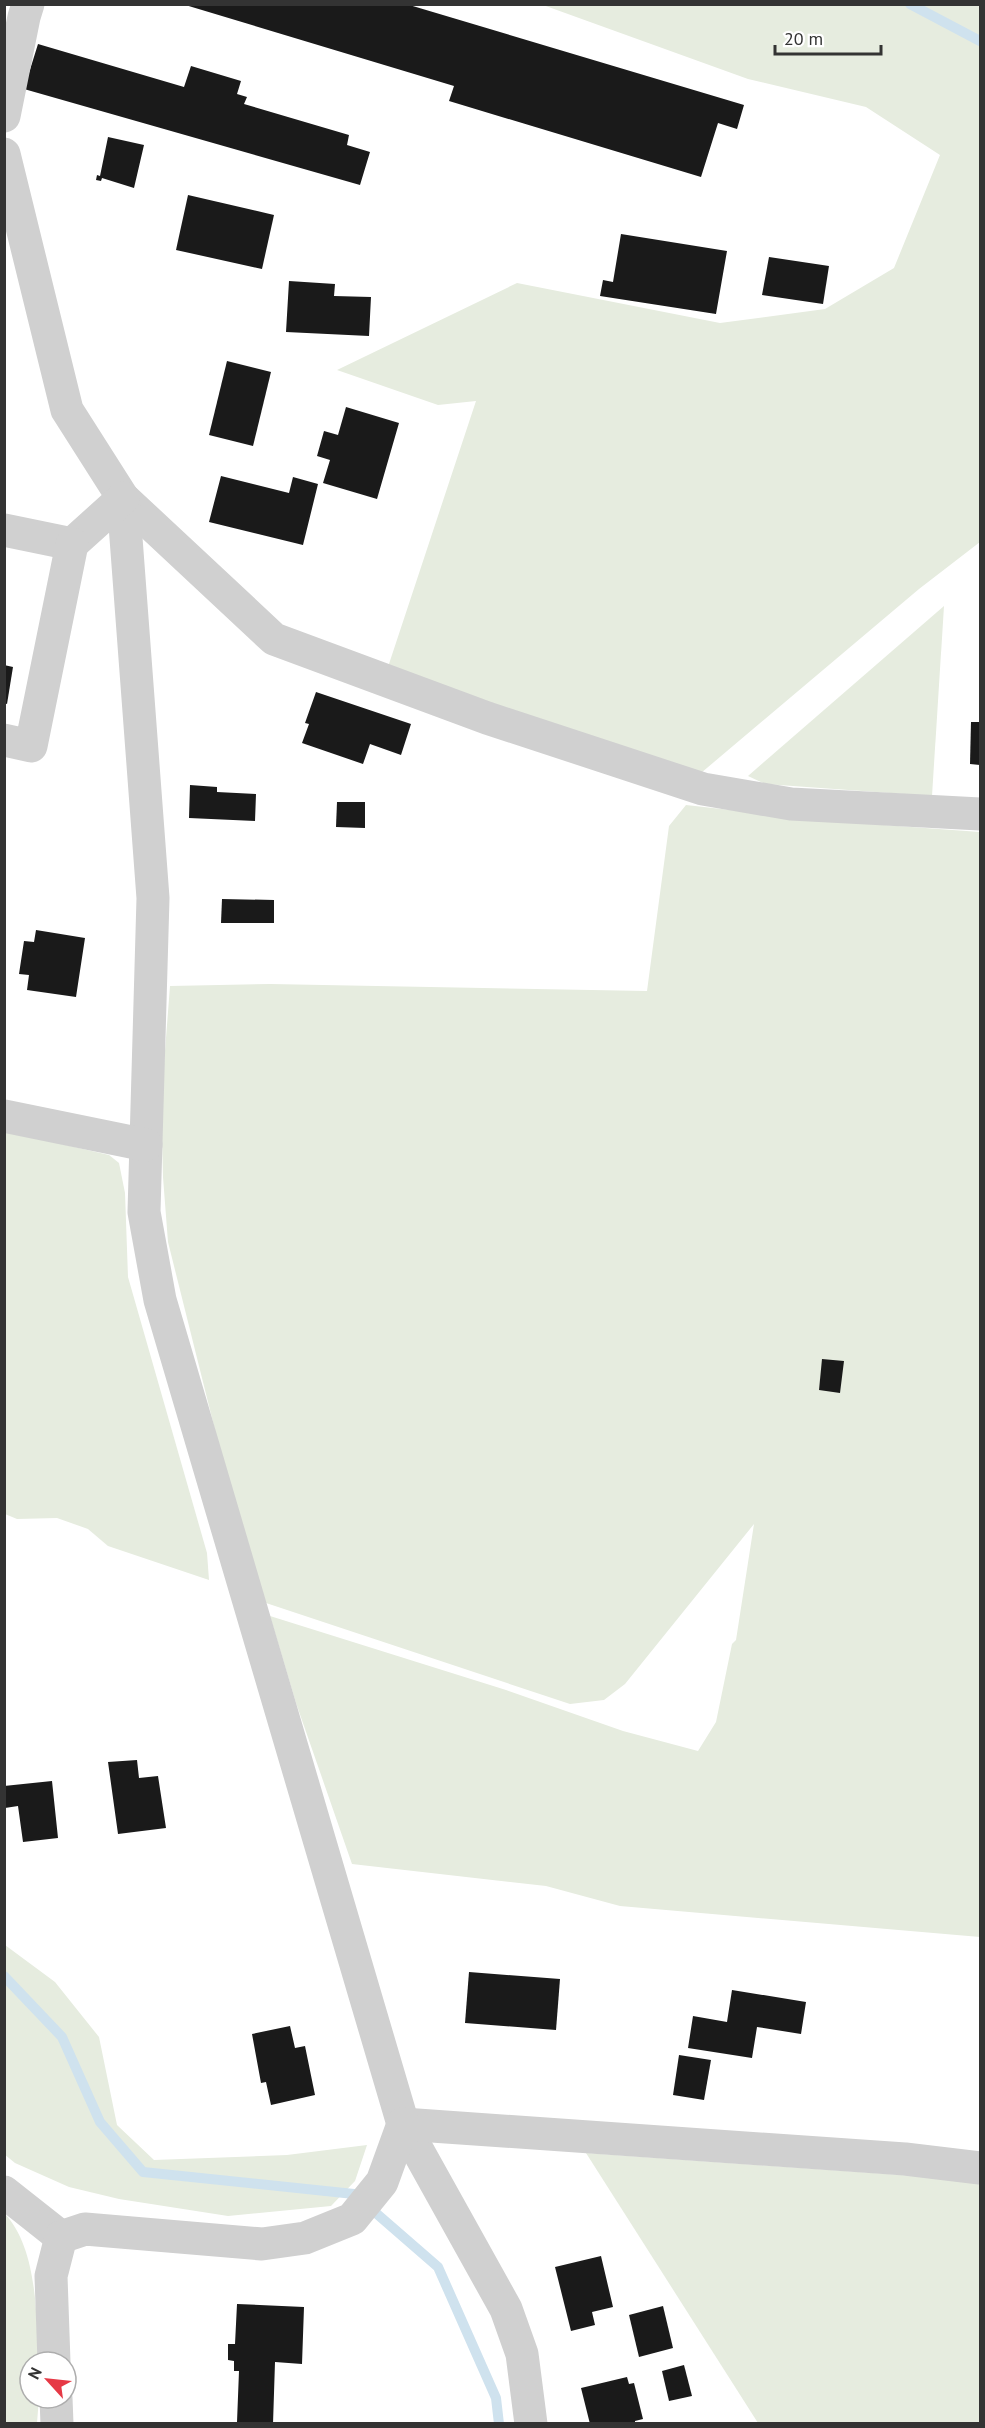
<svg xmlns="http://www.w3.org/2000/svg" width="985" height="2428" viewBox="0 0 985 2428" font-family="'PT Sans',sans-serif">
	<style>
		.green { fill: #e6ecdf }
		.lines { fill: none; stroke-linecap: round; stroke-linejoin: round }
		.stream { stroke: #cfe2ee; stroke-width: 10 }
		.building { fill: #1a1a1a }
		.minor { stroke: #d0d0d0; stroke-width: 33 }
	</style>
	<rect width="100%" height="100%" fill="#fff"/>
	<g class="green">
		<polygon points="543,5 980,5 980,542 919,589 701,773 387,670 476,401 438,405 337,370 517,283 720,323 825,309 894,268 940,155 866,107 748,79"/>
		<polygon points="944,606 932,796 765,784 748,776"/>
		<polygon points="686,805 829,821 980,832 980,1937 620,1906 546,1886 352,1864 296,1703 270,1616 506,1690 623,1731 698,1751 716,1722 732,1644 736,1640 754,1524 625,1684 604,1700 570,1704 266,1603 227,1478 168,1242 163,1177 161,1103 170,986 270,984 647,991 669,826"/>
		<polygon points="5,1131 109,1155 119,1163 125,1193 128,1277 207,1553 209,1580 108,1546 88,1529 57,1518 17,1519 5,1514"/>
		<polygon points="5,1945 55,1982 99,2037 117,2125 154,2160 287,2155 367,2145 355,2181 331,2206 228,2216 119,2199 69,2187 15,2163 4,2154"/>
		<polygon points="586,2153 916,2176 980,2183 980,2423 758,2423"/>
		<path d="M4,2213C38,2248 36,2316 39,2362H30V2398H39L37,2423H5Z"/>
	</g>
	<g class="lines">
		<g class="stream">
			<polyline points="910,4 980,41"/>
			<polyline points="4,1976 62,2037 100,2122 143,2172 354,2194 438,2267 496,2398 499,2424"/>
		</g>
	</g>
	<g class="building">
		<polygon points="182,4 406,4 744,105 737,129 718,123 701,177 449,101 454,86"/>
		<polygon points="38,44 184,87 191,66 241,81 237,94 247,97 244,104 349,135 347,145 370,152 360,185 24,89"/>
		<polygon points="108,137 144,145 134,188 102,178 101,181 96,180 97,175 100,176"/>
		<polygon points="188,195 274,215 262,269 176,250"/>
		<polygon points="621,234 727,251 716,314 600,296 603,280 613,282"/>
		<polygon points="769,257 829,266 823,304 762,295"/>
		<polygon points="289,281 335,284 334,296 371,297 369,336 286,332"/>
		<polygon points="227,361 271,372 253,446 209,435"/>
		<polygon points="346,407 399,423 377,499 323,483 330,460 317,456 324,431 338,435"/>
		<polygon points="221,476 289,493 293,477 318,484 303,545 209,522"/>
		<polygon points="4,665 13,667 7,704 4,703"/>
		<polygon points="316,692 411,724 401,755 370,744 363,764 302,743 309,724 305,723"/>
		<polygon points="971,722 980,722 980,765 970,764"/>
		<polygon points="190,785 217,787 217,792 256,794 255,821 189,818"/>
		<polygon points="337,802 365,802 365,828 336,827"/>
		<polygon points="222,899 274,900 274,923 221,923"/>
		<polygon points="36,930 85,938 76,997 27,990 29,975 19,974 24,941 34,942"/>
		<polygon points="822,1359 844,1361 840,1393 819,1390"/>
		<polygon points="137,1760 139,1778 158,1776 166,1828 118,1834 108,1762"/>
		<polygon points="52,1781 58,1838 23,1842 18,1806 5,1808 4,1786"/>
		<polygon points="469,1972 560,1979 556,2030 465,2023"/>
		<polygon points="732,1990 806,2002 801,2034 757,2027 752,2058 688,2048 693,2016 727,2022"/>
		<polygon points="290,2026 295,2048 305,2046 315,2095 271,2105 266,2082 261,2083 252,2034"/>
		<polygon points="679,2055 711,2060 704,2100 673,2095"/>
		<polygon points="601,2256 613,2307 592,2312 595,2325 571,2331 555,2267"/>
		<polygon points="237,2304 304,2307 302,2364 275,2362 273,2424 237,2422 239,2371 234,2371 234,2361 228,2360 228,2344 235,2344"/>
		<polygon points="663,2306 673,2348 639,2357 629,2315"/>
		<polygon points="684,2365 692,2396 669,2401 662,2371"/>
		<polygon points="627,2377 629,2384 634,2383 643,2419 635,2421 635,2424 590,2424 581,2388"/>
	</g>
	<g class="lines">
		<g class="minor">
			<polyline points="4,116 24,17 28,4"/>
			<polyline points="4,154 67,410 123,498 274,639 487,718 703,789 791,804 980,814"/>
			<polyline points="123,498 153,898 144,1212 160,1300 403,2124 506,2309 522,2354 531,2424"/>
			<polyline points="4,530 72,544 123,498"/>
			<polyline points="4,740 31,746 72,544"/>
			<polyline points="4,1116 146,1145"/>
			<polyline points="403,2124 905,2159 980,2168"/>
			<polyline points="4,2192 61,2237"/>
			<polyline points="54,2362 51,2276 61,2237 85,2229 262,2244 305,2238 352,2219 382,2182 403,2124"/>
			<polyline points="56,2398 57,2424"/>
		</g>
	</g>
	<rect width="985" height="2428" fill="none" stroke="#333333" stroke-width="12"/>
	<g transform="translate(48 2380) rotate(297)"><circle r="28" fill="#ffffff" stroke="#adadad" stroke-width="1.5"/>
	<path d="M0-4.5L10 22L0 15L-10 22Z" fill="#e63946"/>
	<text y="-9" font-size="16" font-weight="bold" text-anchor="middle" fill="#333333">N</text>
	</g>
	<path d="M775 45v9h106v-9" fill="none" stroke="#333333" stroke-width="3"/>
	<text x="784" y="45" font-size="18" fill="#333333" stroke="#ffffff" stroke-width="4.5" paint-order="stroke">20 m</text>
</svg>
